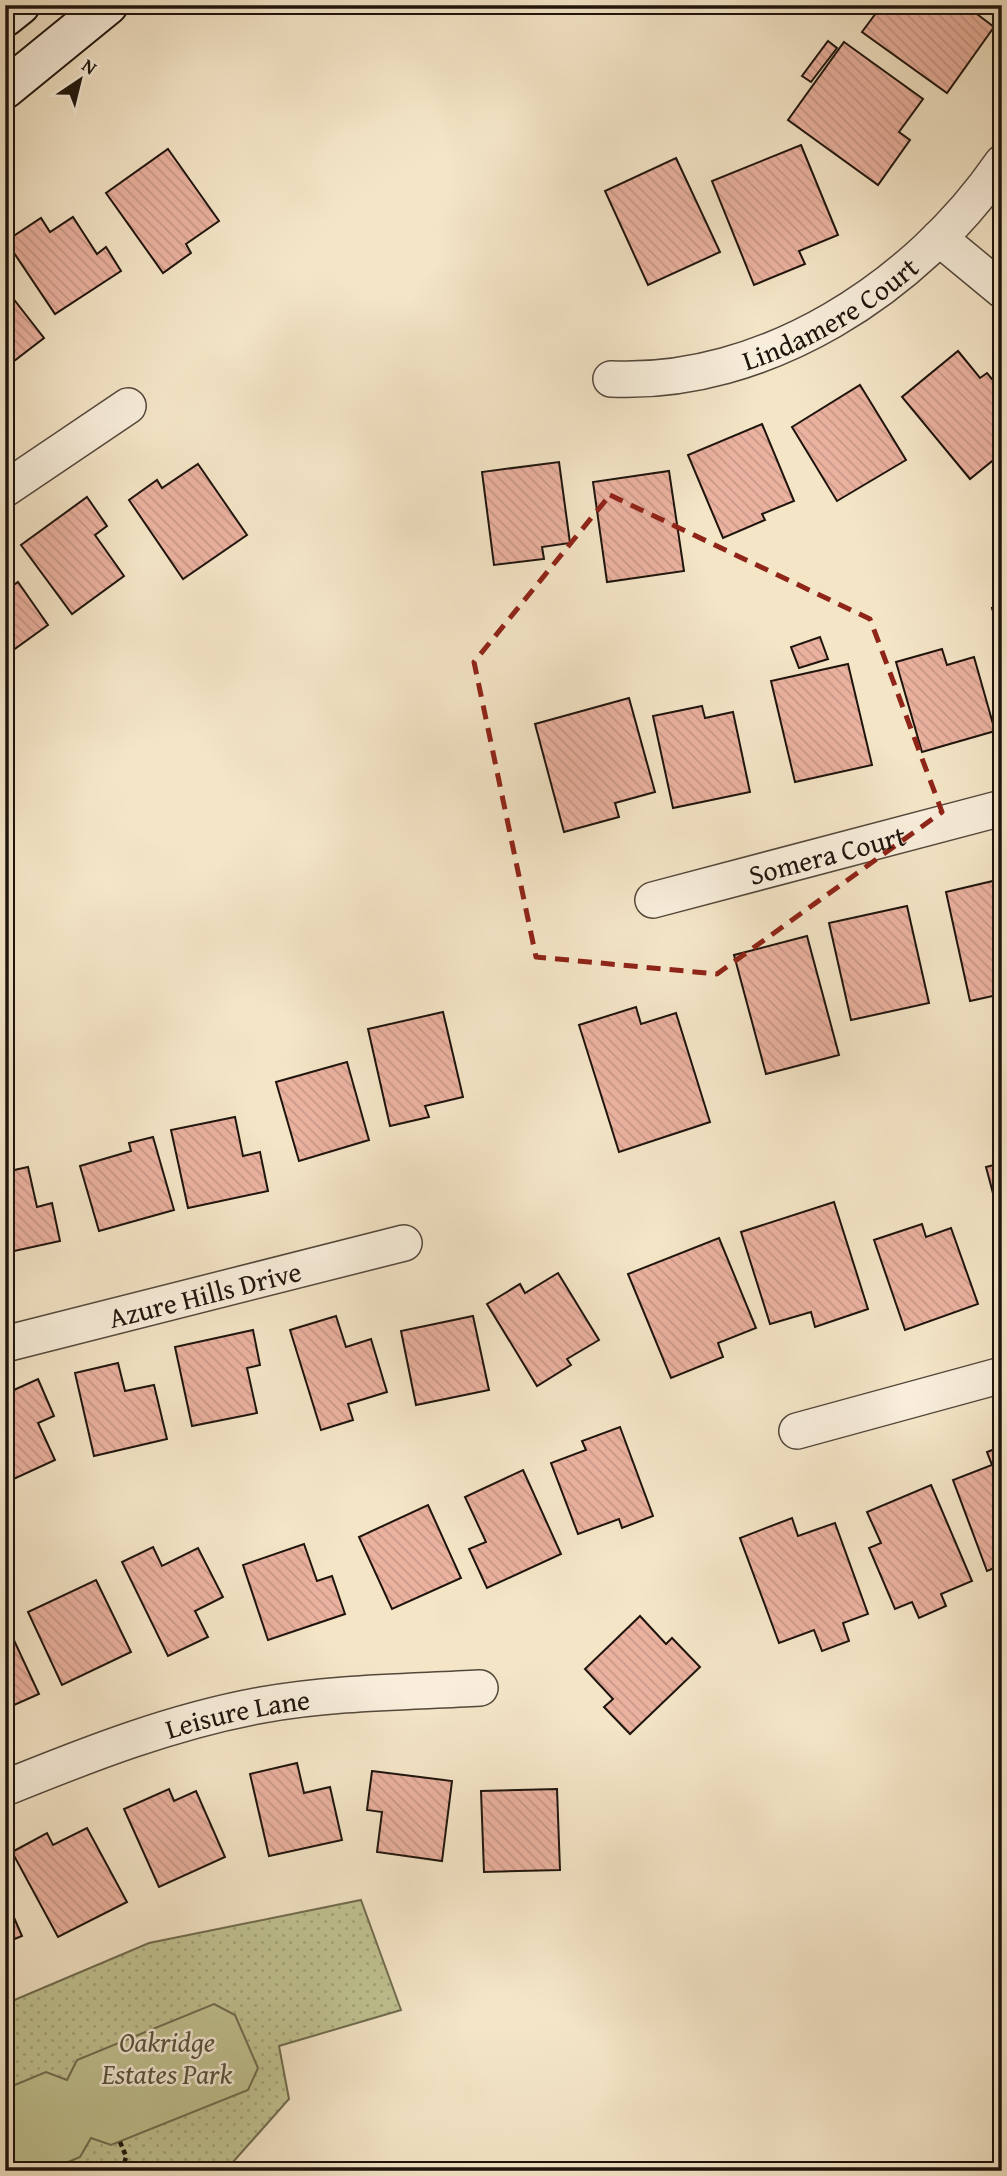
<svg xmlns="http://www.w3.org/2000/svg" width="1007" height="2176" viewBox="0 0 1007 2176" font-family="'Gentium Book Plus',serif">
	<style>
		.grass { fill: url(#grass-dots); stroke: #706c50; stroke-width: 2 }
		.garden { fill: #c1c392; stroke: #706c50; stroke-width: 2 }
		.building { fill: url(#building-back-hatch); stroke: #1e140d; stroke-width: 2 }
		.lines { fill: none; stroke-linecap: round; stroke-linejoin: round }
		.minor-casing { stroke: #54483c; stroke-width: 38 }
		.secondary-casing { stroke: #1e140d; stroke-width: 42 }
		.path { stroke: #1e140d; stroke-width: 4.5; stroke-dasharray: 5 3.5; stroke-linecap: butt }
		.minor { stroke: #f8eedb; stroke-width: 35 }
		.secondary { stroke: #f8eedb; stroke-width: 38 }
		.marked { fill: none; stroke: #8f2418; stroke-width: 5; stroke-dasharray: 14 9; stroke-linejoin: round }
		.labels { text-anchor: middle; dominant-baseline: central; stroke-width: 5; stroke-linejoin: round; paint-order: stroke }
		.street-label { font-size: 28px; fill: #1e140d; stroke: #f8eedb }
		.park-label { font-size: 28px; font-style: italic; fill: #57513c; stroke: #f8eedb }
	</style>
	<defs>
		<pattern id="grass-dots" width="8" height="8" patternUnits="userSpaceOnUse" patternTransform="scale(1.75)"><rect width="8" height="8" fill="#c1c392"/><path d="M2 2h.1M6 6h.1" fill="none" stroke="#a5a77d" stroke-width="1.8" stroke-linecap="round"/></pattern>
		<pattern id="building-back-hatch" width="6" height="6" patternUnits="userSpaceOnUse" patternTransform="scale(1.75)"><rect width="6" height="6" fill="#ebb2a0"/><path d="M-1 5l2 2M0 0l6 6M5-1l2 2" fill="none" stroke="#c99889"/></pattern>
	</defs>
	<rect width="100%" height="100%" fill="#f4e5c7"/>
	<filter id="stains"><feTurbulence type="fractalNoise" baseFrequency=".00286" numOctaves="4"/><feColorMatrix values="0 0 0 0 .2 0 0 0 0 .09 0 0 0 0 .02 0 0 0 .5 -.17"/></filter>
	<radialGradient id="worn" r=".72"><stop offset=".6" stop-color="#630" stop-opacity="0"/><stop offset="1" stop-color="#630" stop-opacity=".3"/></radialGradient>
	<polygon class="grass" points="361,1900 401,2010 279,2046 289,2099 225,2171 5,2171 5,2004 149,1943"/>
	<polygon class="garden" points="214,2004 235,2015 258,2068 248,2090 111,2145 91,2138 80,2157 47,2171 5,2171 5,2089 46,2072 67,2080 77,2060"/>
	<g class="building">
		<polygon points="882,5 965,5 994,27 947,93 862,32"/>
		<polygon points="828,41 837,48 811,82 802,76"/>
		<polygon points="844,42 923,99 899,132 910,140 878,185 788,120"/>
		<polygon points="801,145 838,235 799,251 805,264 754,285 712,181"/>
		<polygon points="168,149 219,221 186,244 191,253 163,273 106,193"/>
		<polygon points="676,158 720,252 648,285 605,191"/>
		<polygon points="73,217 97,254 106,247 121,271 55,314 6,241 41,218 50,232"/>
		<polygon points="5,288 44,338 5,368"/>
		<polygon points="958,351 980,378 987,373 1002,391 1002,453 970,479 902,397"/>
		<polygon points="860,385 906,460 837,501 792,427"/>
		<polygon points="762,424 794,501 762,514 765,520 723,538 688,455"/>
		<polygon points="559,462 570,543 542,547 544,559 494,565 482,472"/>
		<polygon points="198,464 247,535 183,579 129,500 157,480 162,488"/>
		<polygon points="669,471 684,571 607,582 593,482"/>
		<polygon points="87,497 107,526 95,535 124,576 72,614 21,545"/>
		<polygon points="18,582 48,625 5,656 5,591"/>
		<polygon points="1002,605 1002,643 992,608"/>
		<polygon points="820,637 828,659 799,668 791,647"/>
		<polygon points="942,649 947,665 974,657 995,731 922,752 896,662"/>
		<polygon points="848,664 872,765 795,782 771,681"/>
		<polygon points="629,698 655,792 615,803 619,817 564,832 535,724"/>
		<polygon points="702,706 705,718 733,712 750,792 673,808 653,716"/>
		<polygon points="997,880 1002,894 1002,994 970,1001 946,892"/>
		<polygon points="907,906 929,1003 851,1020 829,923"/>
		<polygon points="807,936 839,1055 766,1074 734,955"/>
		<polygon points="636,1007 641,1024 676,1013 710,1122 619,1152 579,1025"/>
		<polygon points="443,1012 463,1097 425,1106 429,1117 390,1126 368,1029"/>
		<polygon points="347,1062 369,1140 299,1161 276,1082"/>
		<polygon points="235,1117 243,1156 260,1152 268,1191 188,1208 171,1130"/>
		<polygon points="153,1137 174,1210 99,1231 80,1166 131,1151 129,1143"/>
		<polygon points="1002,1163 1002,1227 986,1167"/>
		<polygon points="28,1167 37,1207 52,1203 60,1241 5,1253 5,1172"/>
		<polygon points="834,1202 868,1309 815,1327 811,1312 770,1324 741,1232"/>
		<polygon points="922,1224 926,1237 951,1228 978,1304 905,1330 874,1240"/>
		<polygon points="719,1238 756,1328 718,1343 723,1357 671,1378 628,1274"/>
		<polygon points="558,1273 599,1340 567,1359 571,1365 537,1386 487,1304 520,1284 525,1293"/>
		<polygon points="336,1316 346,1347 371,1339 387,1392 348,1404 353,1420 321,1430 290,1330"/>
		<polygon points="473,1316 489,1390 416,1405 401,1331"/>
		<polygon points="253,1330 260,1365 247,1368 257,1413 192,1426 175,1347"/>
		<polygon points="118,1363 125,1391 154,1385 167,1439 94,1456 75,1373"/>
		<polygon points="38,1379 54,1416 38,1423 55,1460 5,1483 5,1394"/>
		<polygon points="620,1427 653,1516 622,1528 619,1519 578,1534 551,1463 586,1450 582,1441"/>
		<polygon points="1002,1446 1002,1565 987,1571 953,1480 992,1465 987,1452"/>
		<polygon points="523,1470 561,1554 487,1588 469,1549 486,1542 465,1497"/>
		<polygon points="931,1485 972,1581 941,1594 946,1606 919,1618 912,1602 895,1609 869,1548 881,1543 867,1512"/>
		<polygon points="428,1505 461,1578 392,1609 359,1537"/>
		<polygon points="792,1518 798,1536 835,1523 868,1614 843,1623 849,1641 822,1651 814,1630 779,1643 740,1538"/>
		<polygon points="304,1544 317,1581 332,1576 345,1614 268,1640 243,1565"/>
		<polygon points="153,1547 162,1566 198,1548 223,1597 195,1611 208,1637 168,1656 122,1562"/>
		<polygon points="96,1580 131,1652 62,1685 28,1612"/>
		<polygon points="640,1616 666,1644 672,1638 700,1667 630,1734 604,1707 613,1699 585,1669"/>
		<polygon points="5,1621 39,1694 5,1709"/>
		<polygon points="297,1763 304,1793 330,1787 342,1840 269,1856 250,1774"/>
		<polygon points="372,1771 452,1781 442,1861 377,1852 382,1812 367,1810"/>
		<polygon points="169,1789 174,1801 196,1791 225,1857 159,1887 124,1809"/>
		<polygon points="557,1789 560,1870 484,1872 481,1791"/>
		<polygon points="87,1828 127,1902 58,1937 12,1852 47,1833 53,1845"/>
		<polygon points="5,1897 22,1936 5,1943"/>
	</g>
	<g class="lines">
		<defs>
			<g id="minor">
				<polyline points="939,238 1002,290"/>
				<path id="s1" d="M611,379C765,386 917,287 1002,163"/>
				<polyline points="5,489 128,406"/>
				<path id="s2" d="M653,900L1002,808"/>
				<path id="s3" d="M5,1344L404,1243"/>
				<polyline points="797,1431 1002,1375"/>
				<path id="s4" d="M5,1788C89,1754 173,1721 262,1705C334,1692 408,1692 480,1688"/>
			</g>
			<g id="secondary">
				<polyline points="5,17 20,5"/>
				<polyline points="5,89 108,5"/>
			</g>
		</defs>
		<use href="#minor" class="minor-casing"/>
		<use href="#secondary" class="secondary-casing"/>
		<polyline class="path" points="120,2142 126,2156 123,2171"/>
		<use href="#minor" class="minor"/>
		<use href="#secondary" class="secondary"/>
	</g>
	<path class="marked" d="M610,495L870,619L942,812L717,974L536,957L474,662Z"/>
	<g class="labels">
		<g class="street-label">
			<text stroke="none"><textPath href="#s1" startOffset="233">Lindamere Court</textPath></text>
			<text stroke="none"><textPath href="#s2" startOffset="180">Somera Court</textPath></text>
			<text stroke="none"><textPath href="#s3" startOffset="206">Azure Hills Drive</textPath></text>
			<text stroke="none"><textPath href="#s4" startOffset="245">Leisure Lane</textPath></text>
		</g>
		<g class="park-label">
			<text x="167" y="2041">Oakridge<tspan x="167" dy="32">Estates Park</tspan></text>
		</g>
	</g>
	<rect width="1007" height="2176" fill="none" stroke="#f4e5c7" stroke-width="28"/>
	<rect x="7" y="7" width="993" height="2162" fill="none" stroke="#1e140d" stroke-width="3.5"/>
	<rect x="14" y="14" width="979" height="2148" fill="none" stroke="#1e140d" stroke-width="2"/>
	<g transform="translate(80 80) rotate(35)" stroke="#f8eedb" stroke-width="5" paint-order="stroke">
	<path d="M0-5L12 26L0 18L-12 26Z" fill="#1e140d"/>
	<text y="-10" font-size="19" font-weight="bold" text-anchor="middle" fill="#1e140d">N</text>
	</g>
	<rect width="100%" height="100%" filter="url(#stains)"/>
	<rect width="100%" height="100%" fill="url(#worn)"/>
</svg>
